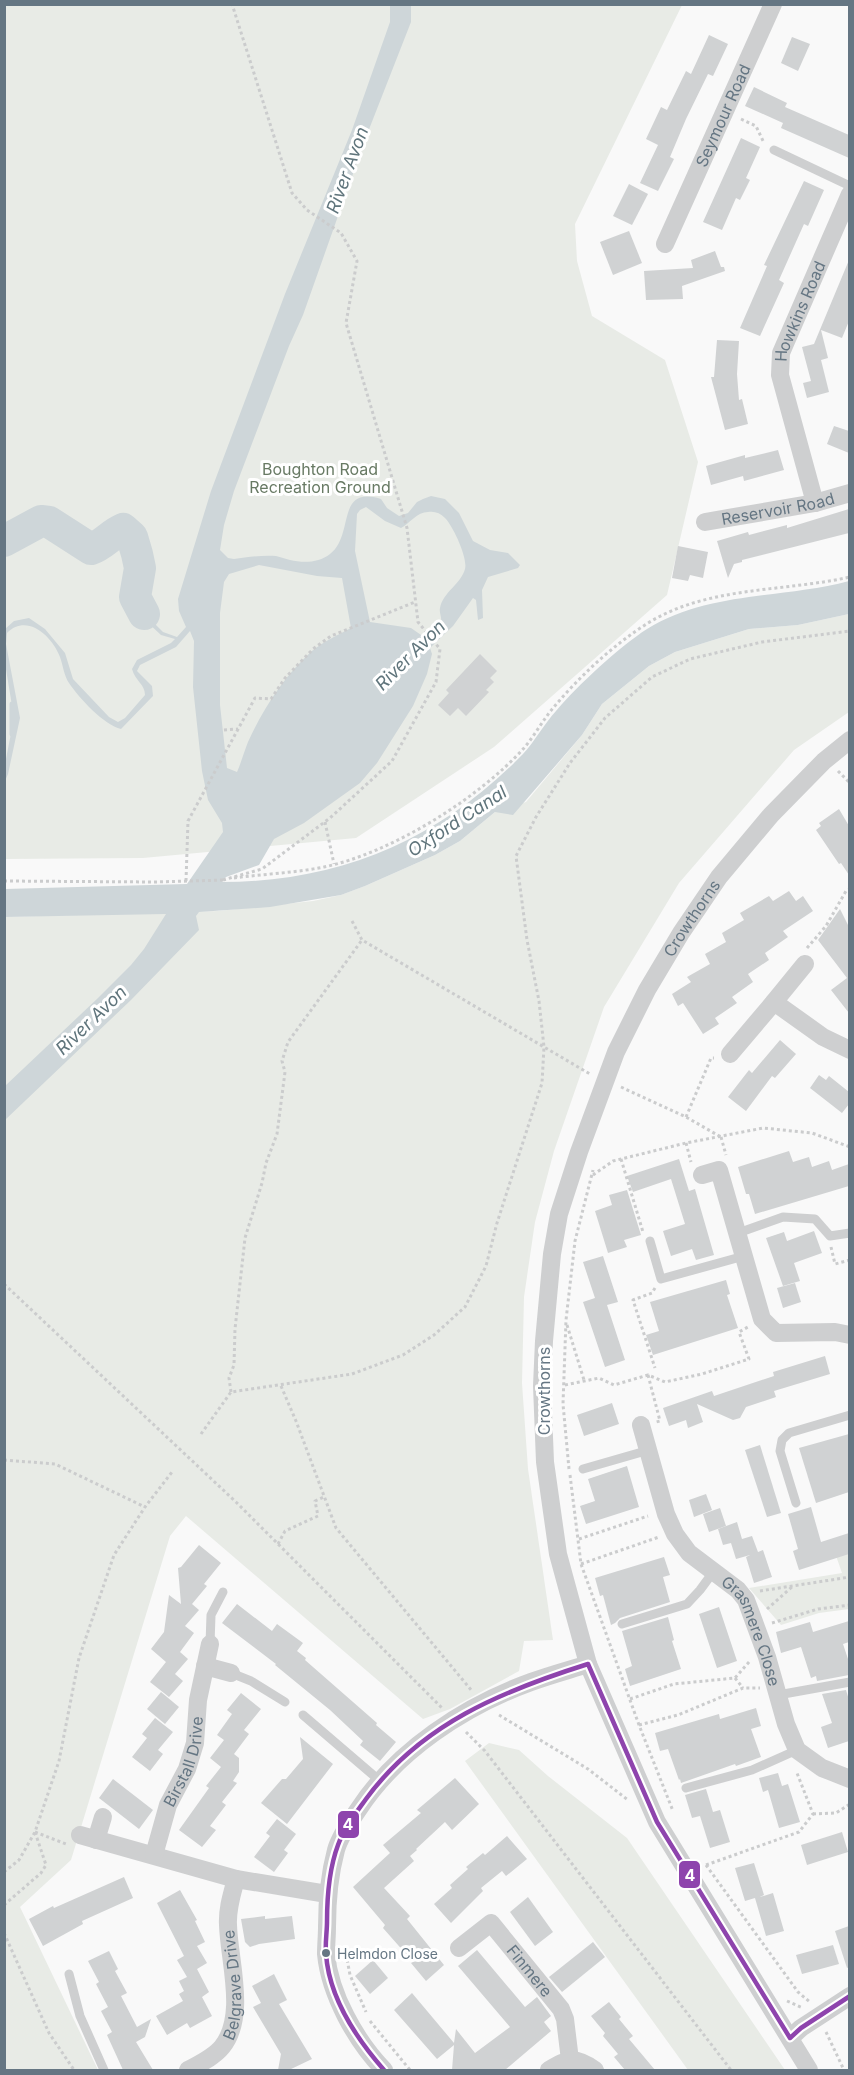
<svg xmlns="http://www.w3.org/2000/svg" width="854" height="2075" viewBox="0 0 854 2075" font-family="Inter,sans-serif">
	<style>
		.green { fill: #e8ebe6 }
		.water { fill: #ced6d9; fill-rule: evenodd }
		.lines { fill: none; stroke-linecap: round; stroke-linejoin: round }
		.stream { stroke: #ced6d9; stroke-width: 5 }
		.river { stroke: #ced6d9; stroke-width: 32 }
		.building { fill: #d0d2d3 }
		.path { stroke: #cbcccd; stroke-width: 3; stroke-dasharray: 3 3; stroke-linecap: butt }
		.lane { stroke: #cecfd0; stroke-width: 9 }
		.street { stroke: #cecfd0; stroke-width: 18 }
		.bus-1-casing { stroke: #fff; stroke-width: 9 }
		.bus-1 { stroke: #8e44ad; stroke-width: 4.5 }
		.bus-dot { fill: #657683; stroke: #fff; stroke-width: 2 }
		.labels { text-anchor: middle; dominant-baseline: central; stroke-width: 6; stroke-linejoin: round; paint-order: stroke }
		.bus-label { font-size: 14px; fill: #657683; stroke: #fff; text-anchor: start }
		.street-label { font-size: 16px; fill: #657683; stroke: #fff }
		.park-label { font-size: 16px; fill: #687a64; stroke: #fff }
		.water-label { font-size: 18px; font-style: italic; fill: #60757c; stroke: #fff }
		.line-badge { stroke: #fff; stroke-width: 2 }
		.badge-label { font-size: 16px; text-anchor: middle; font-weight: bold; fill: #fff }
	</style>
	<rect width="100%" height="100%" fill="#f9f9f9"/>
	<g class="green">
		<polygon points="4,5 682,5 575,224 577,261 592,316 665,360 698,462 667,595 494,747 356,838 143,858 5,859"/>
		<polygon points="849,614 849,712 794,750 679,883 604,1007 554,1151 535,1222 524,1297 522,1383 528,1469 553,1640 524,1641 519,1671 450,1709 423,1719 186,1516 170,1536 71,1860 20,1907 98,2070 5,2070 4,917 218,911 313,901 341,895 365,886 435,855 460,841 495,812 526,802 582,735 602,704 649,666 675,652 749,629 798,625"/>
		<polygon points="849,1546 849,1609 819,1613 781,1625 749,1588 842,1573 834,1550"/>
		<polygon points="489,1743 519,1750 548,1776 627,1838 785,2070 688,2070 465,1761"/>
	</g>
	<path class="water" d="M390,5H411V22L366,137L303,315L289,346L234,491L224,525L220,550L228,558L234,559C247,557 263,555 276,556C281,557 285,559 290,560C303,563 319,563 330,554C355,535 335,485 381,499L387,508L399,516L408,513L417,502L423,499L431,496L445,499L459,513L473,541L490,550L508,553L520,565L518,568L488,577L482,590L483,618L478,620L476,600L473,598L453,626L430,648L432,654L427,674L413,706L377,763L360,783L304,823L274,839L259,865L226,877L222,882C341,882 439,840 523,754C535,741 544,724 556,711C578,685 619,647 647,629C709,591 782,599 849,581V614L798,625L749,629L675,652L649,666L602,704L582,735L513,815L495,812L460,841L435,855L365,886L341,895L270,907L199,912L196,916L199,930L131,1000L5,1120V1086L98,998L131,965L144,949L166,914L5,917V889L187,884L223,832L222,823L208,800L202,771L193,687L194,641L190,631L176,647L140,665L137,671L152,686L153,696L121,729C104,725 79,698 69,683C64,676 63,665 60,657C52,636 27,613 7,633L6,644L20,718L8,774L5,781V764L14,718L5,663V629L14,621L29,618L45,629L65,653L73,679L109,717L118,722L125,718L145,695C145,684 135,681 132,669L137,660L171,643L175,639L161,635L147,622L134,598L137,549L131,538L123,532C110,537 105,548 92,551C80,543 52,520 38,525C26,530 17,538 5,543V539L38,521L53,522L92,546C103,545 111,533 121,529L133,537L140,547L138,597L150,619L163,632L177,637L186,627L179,611L178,599L211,491L285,294L352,130L390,22ZM366,507L385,521L401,528C410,523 417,512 428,512C435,511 440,513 445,518C453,526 468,558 465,569C461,584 443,592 440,608C439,613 442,617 441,622L424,637L411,628L370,622L355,551L357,514L360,510ZM259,565L317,576L342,578L351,628C338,635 324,641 312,651C284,676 263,709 248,742C244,752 241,763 237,772L227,768L220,705V613L224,582L229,574Z"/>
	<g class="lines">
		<polyline class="stream" points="12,734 12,704"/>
		<path class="river" d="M4,541L41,521L49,522L91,549C103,545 111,534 123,529L132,537L137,554L140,568L135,597L144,614"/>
	</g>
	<g class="building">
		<polygon points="709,35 728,44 713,76 708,74 686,119 670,157 674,159 658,191 640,183 658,145 646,139 661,107 667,110 686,71 691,74"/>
		<polygon points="792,37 810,44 798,71 781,63"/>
		<polygon points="754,87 787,103 785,107 849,135 849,158 781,128 783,123 745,106"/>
		<polygon points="741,138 760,147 746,178 750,180 740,200 736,198 722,230 703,222"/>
		<polygon points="804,181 824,190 808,226 804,224 779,280 784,283 760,336 740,328 767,266 764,265"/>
		<polygon points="629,184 648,194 632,225 613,216"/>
		<polygon points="629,231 642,263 613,275 600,242"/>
		<polygon points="715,251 721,267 724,267 725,271 682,286 683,299 646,300 644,271 693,268 691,260"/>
		<polygon points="849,260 849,321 842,338 821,330 828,358 821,360 829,392 807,398 803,383 811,381 802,347 814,344"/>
		<polygon points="717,340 739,341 737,374 739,400 742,399 748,424 725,430 711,377 714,377"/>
		<polygon points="834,426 849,431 849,453 827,444"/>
		<polygon points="778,450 784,470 744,481 743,476 711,485 706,466 745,455 745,458"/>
		<polygon points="849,509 849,533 742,560 742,562 734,564 728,578 717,541 748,532 749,535 787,525 787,528"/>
		<polygon points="678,546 708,552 703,578 690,575 688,581 672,578"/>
		<polygon points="480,654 497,671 490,678 494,682 486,690 489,692 466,716 458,708 450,716 438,705 449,693 446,690"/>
		<polygon points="839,809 849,826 849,875 841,863 839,864 816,830 821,826 819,823"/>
		<polygon points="789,891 796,901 803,896 813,911 783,931 788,937 765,953 769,960 748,974 753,982 732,997 737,1003 715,1018 719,1024 703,1034 683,1003 678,1006 672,994 691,982 687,977 710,964 705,954 726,942 722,933 744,920 740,913 769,896 773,901"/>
		<polygon points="840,909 849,927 849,1013 831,990 847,978 818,940"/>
		<polygon points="780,1040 796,1054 775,1078 772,1076 746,1111 728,1097 749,1070 752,1073"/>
		<polygon points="819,1075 826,1080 829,1076 849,1092 849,1104 842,1113 810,1088"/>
		<polygon points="789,1151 793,1162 809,1157 812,1167 829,1161 832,1170 849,1164 849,1186 755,1214 749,1194 746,1194 738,1167"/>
		<polygon points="679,1159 689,1191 695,1189 714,1255 696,1260 692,1249 671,1256 663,1231 685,1224 671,1179 633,1192 627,1176"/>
		<polygon points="627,1190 641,1235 624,1240 627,1247 608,1253 595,1211 612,1205 609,1195"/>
		<polygon points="814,1231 822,1253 794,1263 800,1281 783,1286 766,1238 784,1232 787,1241"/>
		<polygon points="603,1256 618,1302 607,1305 625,1360 605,1367 583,1302 595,1298 583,1262"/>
		<polygon points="726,1280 730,1294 727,1295 738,1328 653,1355 646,1335 659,1331 650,1302"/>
		<polygon points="795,1283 801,1302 783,1308 777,1288"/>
		<polygon points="825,1356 830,1374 774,1391 776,1397 746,1407 740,1418 733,1420 697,1404 703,1422 688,1428 686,1420 669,1426 663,1408 712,1391 714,1396 774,1376 773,1372"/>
		<polygon points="612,1403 619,1424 584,1436 577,1415"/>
		<polygon points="849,1434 849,1492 816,1503 799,1448"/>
		<polygon points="760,1445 781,1513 767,1517 745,1450"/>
		<polygon points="627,1466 639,1507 586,1524 580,1506 595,1501 588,1479"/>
		<polygon points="706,1494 712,1510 694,1517 689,1500"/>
		<polygon points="811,1507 821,1542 849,1533 849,1554 799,1570 793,1551 798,1549 788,1514"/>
		<polygon points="720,1508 726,1526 709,1532 703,1514"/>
		<polygon points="737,1522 742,1539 752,1536 758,1552 763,1550 772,1577 754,1583 746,1557 750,1555 736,1559 731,1543 723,1545 718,1529"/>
		<polygon points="199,1545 221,1563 204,1584 207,1586 192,1604 199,1610 185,1626 194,1633 180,1652 188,1659 175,1674 183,1681 169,1697 150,1682 166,1662 151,1649 164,1632 169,1595 181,1604 178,1568 181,1567"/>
		<polygon points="664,1557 670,1575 663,1577 670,1602 620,1618 615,1623 611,1625 603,1595 600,1596 595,1578"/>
		<polygon points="237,1604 272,1631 277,1624 303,1643 297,1651 306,1658 305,1660 377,1723 376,1725 396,1742 380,1761 360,1745 363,1741 330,1710 275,1665 276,1664 222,1623"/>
		<polygon points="719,1607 737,1661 717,1668 699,1614"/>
		<polygon points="668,1617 674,1640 672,1641 681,1669 630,1686 625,1669 632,1666 622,1631"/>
		<polygon points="849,1621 849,1642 843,1644 849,1662 849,1675 817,1681 816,1676 811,1678 801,1647 781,1653 776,1632 810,1622 813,1632"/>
		<polygon points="846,1690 849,1700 849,1741 828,1748 821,1727 832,1723 822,1694"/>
		<polygon points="161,1692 179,1707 165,1724 147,1709"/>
		<polygon points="241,1693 261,1709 244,1730 249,1734 234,1754 239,1758 239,1772 233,1781 237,1783 222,1802 226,1805 210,1826 216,1830 202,1847 179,1830 209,1788 206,1786 221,1767 210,1758 224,1740 217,1735 232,1714 227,1710"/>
		<polygon points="756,1708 761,1726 751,1729 761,1757 736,1766 735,1764 681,1783 680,1779 679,1780 668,1749 660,1751 655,1733 719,1714 720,1719"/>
		<polygon points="155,1718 173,1732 158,1750 163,1754 150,1771 132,1757 147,1738 142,1734"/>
		<polygon points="300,1737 333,1764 287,1824 261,1803 282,1779 286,1779 303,1759"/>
		<polygon points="778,1773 782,1786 788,1784 800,1822 779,1828 768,1790 763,1792 759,1778"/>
		<polygon points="455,1778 479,1804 452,1830 445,1822 416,1849 417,1850 410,1856 414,1861 384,1888 410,1916 407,1919 444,1965 426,1981 411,1963 413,1962 383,1928 385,1925 353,1887 390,1853 383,1845 421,1813 417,1810"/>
		<polygon points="113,1779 153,1810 139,1829 99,1798"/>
		<polygon points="706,1789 713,1812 720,1810 730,1842 710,1848 700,1816 692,1818 685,1795"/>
		<polygon points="277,1819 296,1834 284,1850 288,1853 274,1872 254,1857 270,1836 266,1833"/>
		<polygon points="842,1832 848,1852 807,1865 801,1845"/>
		<polygon points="507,1836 527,1859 506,1876 502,1871 481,1888 483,1891 451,1923 434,1904 452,1888 450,1885 468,1869 466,1867 483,1853 485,1855"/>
		<polygon points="754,1863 764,1895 760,1897 773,1893 784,1931 766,1936 755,1898 745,1901 735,1868"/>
		<polygon points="124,1877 133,1898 82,1921 83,1924 43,1946 29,1919 53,1906 54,1908"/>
		<polygon points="180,1890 197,1920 195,1921 205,1942 197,1946 207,1963 197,1969 209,1992 202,1997 212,2016 190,2028 187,2023 167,2035 156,2016 183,2001 179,1994 184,1991 179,1981 187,1977 177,1960 184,1956 157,1903"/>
		<polygon points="528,1897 553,1932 535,1946 510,1912"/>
		<polygon points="265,1916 265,1919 292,1916 295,1939 259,1944 250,1947 245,1942 241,1919"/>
		<polygon points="849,1926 849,1967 847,1968 835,1931"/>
		<polygon points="593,1942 605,1957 562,1992 549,1977"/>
		<polygon points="833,1945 839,1964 802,1974 796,1955"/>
		<polygon points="477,1950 525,2007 537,1997 551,2016 544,2022 551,2031 505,2070 452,2070 454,2045 437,2059 394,2010 412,1993 454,2043 456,2029 475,2053 510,2027 458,1966"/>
		<polygon points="109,1951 118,1969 115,1971 127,1993 121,1996 137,2027 151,2019 145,2037 136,2042 153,2070 123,2070 107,2035 112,2032 101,2011 108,2007 96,1984 99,1982 88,1961"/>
		<polygon points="373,1960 388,1978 370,1994 355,1976"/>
		<polygon points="274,1974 287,2000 279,2004 312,2059 289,2070 278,2070 281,2054 253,2007 261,2003 252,1986"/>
		<polygon points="609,2002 621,2017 619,2019 633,2036 629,2039 655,2070 625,2070 614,2057 618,2054 603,2036 605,2033 591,2016"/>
	</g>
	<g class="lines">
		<g class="path">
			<polyline points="741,119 756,126 764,143"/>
			<polyline points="224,730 238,729"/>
			<polyline points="838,771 850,783"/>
			<polyline points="325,822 334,864"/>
			<path d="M234,878C263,874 294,873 324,867C391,853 478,799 524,748C535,735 543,720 553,708C580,676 613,645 648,623C708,586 783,592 850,577"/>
			<polyline points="223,880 262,869 330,818 392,761 436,682 440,649 418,622 407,528 346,323 357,261 341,233 307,210 292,193 232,4"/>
			<polyline points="4,881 155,882 224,880"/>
			<polyline points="186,881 188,821 255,698 271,699 285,678 313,649 331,636 415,602"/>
			<polyline points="352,921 362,940 590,1074"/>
			<polyline points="807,948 826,926 846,891 850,889"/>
			<polyline points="621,1087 686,1117 721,1137"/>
			<polyline points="686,1117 711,1058 714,1058"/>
			<polyline points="721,1137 726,1155"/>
			<polyline points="686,1143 691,1162"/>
			<polyline points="621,1159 643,1232"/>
			<polyline points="593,1175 613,1161 686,1143 763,1128 812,1133 850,1147"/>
			<polyline points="831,1247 835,1264 850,1260"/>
			<polyline points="4,1284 237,1503 443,1709"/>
			<polyline points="655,1288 652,1293 633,1300 655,1368"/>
			<polyline points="567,1325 584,1380"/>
			<polyline points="648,1375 660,1421 656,1422"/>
			<polyline points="565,1385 599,1378 614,1385 648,1375 665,1382 702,1374 749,1359 739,1332 748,1327"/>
			<polyline points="281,1386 296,1421 336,1528 472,1691"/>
			<polyline points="231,1392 229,1378 234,1365 235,1329 245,1238 262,1183 266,1163 277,1134 285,1072 282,1061 288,1042 362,940"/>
			<polyline points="201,1434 231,1392 352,1374 403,1355 434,1335 465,1307 486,1266 497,1223 542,1083 544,1047 539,1001 527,940 516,856 536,817 570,763 605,718 652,677 690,659 762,642 850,631"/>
			<polyline points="4,1460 55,1464 145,1507"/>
			<polyline points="569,1469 563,1404 566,1320 575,1241 593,1170"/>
			<polyline points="570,1475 581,1564 639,1725 673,1811"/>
			<polyline points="579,1539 648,1516"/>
			<polyline points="278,1544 285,1531 318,1516 315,1501 324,1497"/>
			<polyline points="581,1564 659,1537"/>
			<polyline points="760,1591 850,1577"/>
			<polyline points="767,1609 793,1586"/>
			<polyline points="772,1623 818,1609 850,1605"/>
			<polyline points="735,1678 743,1688"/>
			<polyline points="630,1699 674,1684 735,1678 750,1661"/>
			<polyline points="499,1715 588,1769 628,1800"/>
			<polyline points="639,1725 678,1715 743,1688 760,1688"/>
			<polyline points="466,1732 485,1751 731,2070"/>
			<polyline points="813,1814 836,1813 850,1804"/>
			<polyline points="35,1832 66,1844"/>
			<polyline points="706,1865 798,1992 811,2003"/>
			<polyline points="706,1865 799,1832 813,1814 797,1773"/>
			<polyline points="4,1872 19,1860 35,1832 59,1761 79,1658 114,1555 145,1507 172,1472"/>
			<polyline points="4,1905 41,1873 46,1865 35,1832"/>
			<polyline points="4,1933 49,2033 74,2070"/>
			<polyline points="345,1948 350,1975 366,2012"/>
			<polyline points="787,2001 803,2008"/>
			<polyline points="370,2021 410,2070"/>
			<polyline points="826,2032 844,2070"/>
		</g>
		<g class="lane">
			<polyline points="774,150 850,186"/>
			<polyline points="738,1233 783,1217 815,1219 830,1236 850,1233"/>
			<polyline points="650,1241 661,1279 744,1256"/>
			<polyline points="583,1469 649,1450"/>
			<polyline points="796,1503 780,1451 782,1440 789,1433 850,1415"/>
			<polyline points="622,1624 687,1604 700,1590 714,1571"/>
			<polyline points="210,1644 211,1615 223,1592"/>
			<polyline points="231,1673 251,1681 285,1702"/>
			<polyline points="778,1695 850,1682"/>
			<polyline points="303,1715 380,1781"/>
			<polyline points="686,1788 752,1770 797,1750"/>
			<polyline points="69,1974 80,2016 104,2070"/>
		</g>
		<g class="street">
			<path id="s1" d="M665,244L773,4"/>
			<path id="s2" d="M815,503L780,375L781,353L850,194"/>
			<path id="s3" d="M705,522L815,503L850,493"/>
			<polyline points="774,1002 805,964"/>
			<polyline points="730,1054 774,1002 823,1037 850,1050"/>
			<polyline points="702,1175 719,1170 762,1319 776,1333 835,1332 850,1335"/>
			<path id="s4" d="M641,1425L666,1514L675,1534L689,1553L738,1590L746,1600L767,1657L786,1724L797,1750L822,1768L850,1779"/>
			<polyline points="205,1666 231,1673"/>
			<polyline points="80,1835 236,1879 327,1894"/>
			<polyline points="96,1840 103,1817"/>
			<path id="s5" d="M154,1855L168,1805L187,1769L195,1743L198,1700L210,1644"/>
			<path id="s6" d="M459,1948L491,1923L561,2009L565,2019L570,2060"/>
			<polyline points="790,2038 801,2028 850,1996"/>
			<path id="s7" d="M188,2070C199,2064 214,2057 222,2047C247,2016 229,1961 228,1925C227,1909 232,1894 236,1879"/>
			<path d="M384,2070C356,2041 330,1995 326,1954C326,1945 327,1936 327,1927C327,1900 329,1876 336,1850C340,1836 350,1822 358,1810C397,1750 465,1706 531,1682C550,1675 569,1670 588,1664"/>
			<path d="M549,2070C569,2058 575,2056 595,2070"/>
			<path id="s8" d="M809,2070L657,1822L588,1664L558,1554L545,1462L542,1386L544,1341L552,1254L559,1214L579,1152L616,1052L647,990L681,933L719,877L771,815L824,761L850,740"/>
		</g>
		<defs>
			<path id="bus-1" d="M384,2070C356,2038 329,1997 326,1954C325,1943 327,1932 327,1922C327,1897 329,1869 338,1845C344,1828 356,1813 366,1799C421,1724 502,1691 588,1664L657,1822L790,2038L801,2028L850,1996"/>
		</defs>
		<use href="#bus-1" class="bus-1-casing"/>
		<use href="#bus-1" class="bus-1"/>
	</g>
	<circle class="bus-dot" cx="326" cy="1953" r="5"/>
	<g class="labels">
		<g class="bus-label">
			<text x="337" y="1953">Helmdon Close</text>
		</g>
		<g class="street-label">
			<text stroke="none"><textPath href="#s1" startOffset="141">Seymour Road</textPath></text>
			<text stroke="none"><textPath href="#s2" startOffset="200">Howkins Road</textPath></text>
			<text stroke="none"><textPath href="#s3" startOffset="74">Reservoir Road</textPath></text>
			<text stroke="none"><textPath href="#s8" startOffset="1245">Crowthorns</textPath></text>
			<text transform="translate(544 1391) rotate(-90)">Crowthorns</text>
			<text stroke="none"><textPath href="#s4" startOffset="242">Grasmere Close</textPath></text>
			<text stroke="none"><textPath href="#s5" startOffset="99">Birstall Drive</textPath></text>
			<text stroke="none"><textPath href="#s6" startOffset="102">Finmere</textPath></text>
			<text stroke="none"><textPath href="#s7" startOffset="106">Belgrave Drive</textPath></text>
		</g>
		<g class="park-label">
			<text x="320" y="469">Boughton Road<tspan x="320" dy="18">Recreation Ground</tspan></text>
		</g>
		<g class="water-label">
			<text transform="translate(347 170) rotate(-70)">River Avon</text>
			<text transform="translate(410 655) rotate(-45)">River Avon</text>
			<text transform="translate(457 821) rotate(-33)">Oxford Canal</text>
			<text transform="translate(91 1020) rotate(-44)">River Avon</text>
		</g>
	</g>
	<g class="line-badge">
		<rect x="337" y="1810" width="23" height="29" rx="6" fill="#8e44ad"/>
		<rect x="678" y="1860" width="23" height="29" rx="6" fill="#8e44ad"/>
	</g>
	<g class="badge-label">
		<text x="348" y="1830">4</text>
		<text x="690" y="1881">4</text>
	</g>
	<rect width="854" height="2075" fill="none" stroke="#657683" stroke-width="12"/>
</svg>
